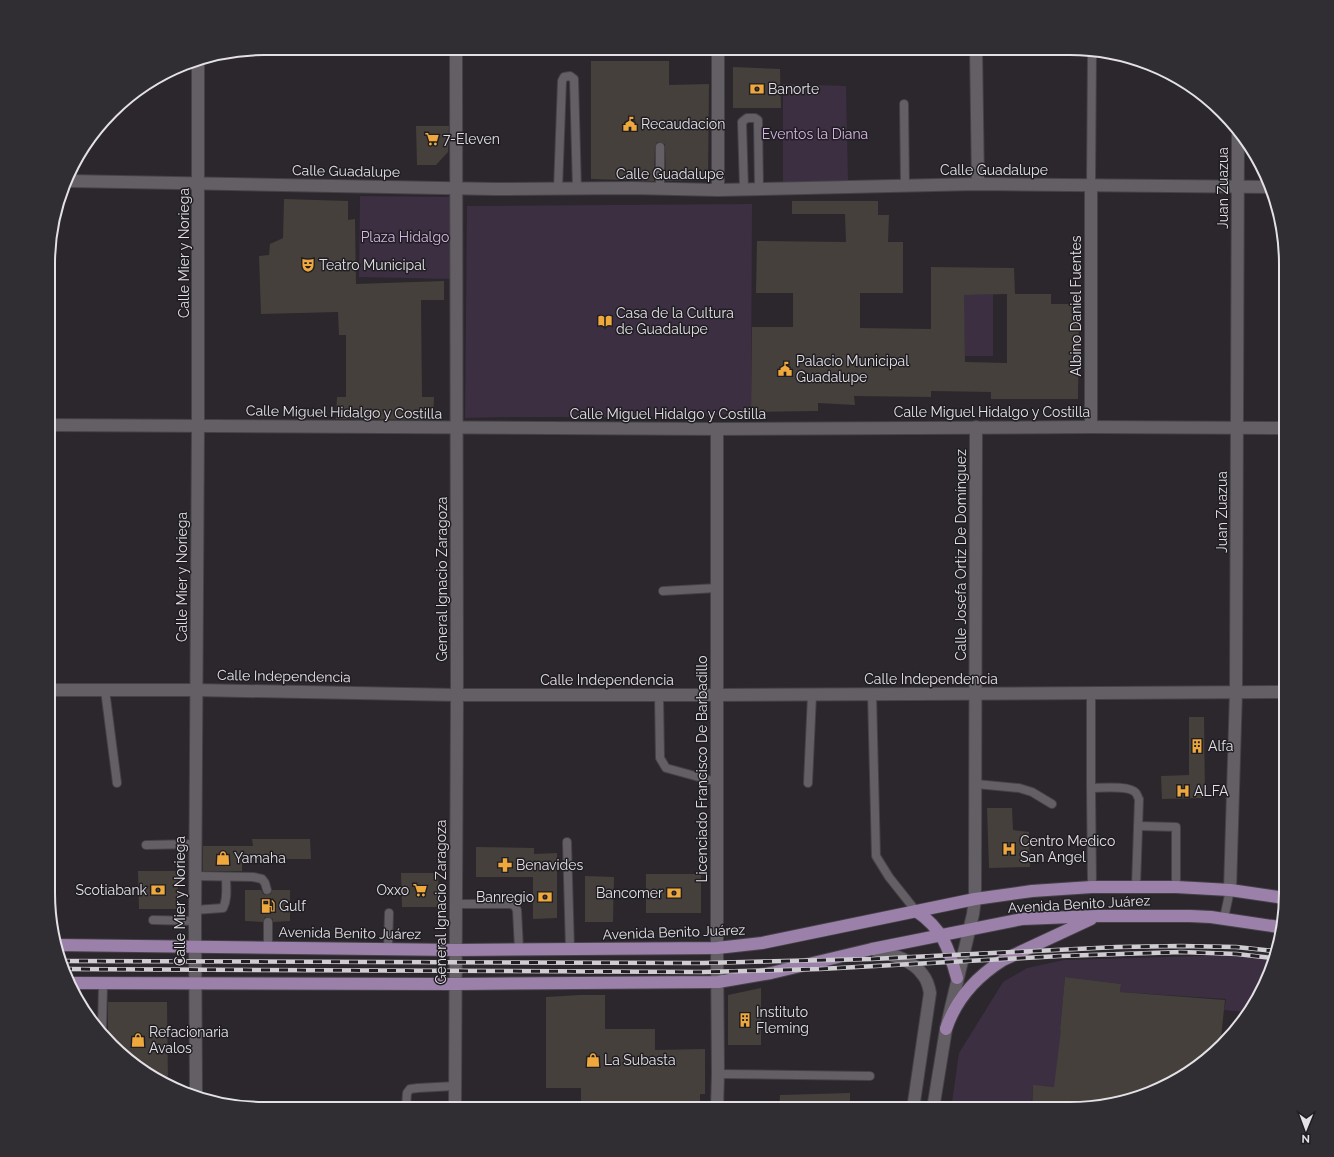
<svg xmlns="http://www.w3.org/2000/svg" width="1334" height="1157" viewBox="0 0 1334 1157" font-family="Raleway,sans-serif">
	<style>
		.green { fill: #3b2f41 }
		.building { fill: #45403b; fill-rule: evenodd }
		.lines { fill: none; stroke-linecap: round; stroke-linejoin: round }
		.lane-casing { stroke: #454247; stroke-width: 10 }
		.street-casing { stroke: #454247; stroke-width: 14 }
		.secondary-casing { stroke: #454247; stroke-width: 14 }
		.primary-casing { stroke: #454247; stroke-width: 14 }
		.lane { stroke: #635f65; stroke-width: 8 }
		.street { stroke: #635f65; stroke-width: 12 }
		.secondary { stroke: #635f65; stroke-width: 12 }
		.primary { stroke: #9b81aa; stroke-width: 12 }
		.rail-casing { stroke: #d0cdd2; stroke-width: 4.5 }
		.rail { stroke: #211e23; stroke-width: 3; stroke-dasharray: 9; stroke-linecap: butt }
		.labels { text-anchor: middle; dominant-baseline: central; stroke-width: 3; stroke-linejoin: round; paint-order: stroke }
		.poi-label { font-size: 14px; fill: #e3e1e5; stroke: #211e23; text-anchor: start }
		.park-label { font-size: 14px; fill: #d6b6e7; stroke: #211e23 }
		.street-label { font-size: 14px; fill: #e3e1e5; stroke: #211e23 }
		.rim { fill: none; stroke: #e3e1e5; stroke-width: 2 }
	</style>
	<rect width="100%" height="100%" fill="#2b272d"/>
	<g class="green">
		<polygon points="783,84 846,86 848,181 783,182"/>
		<polygon points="360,196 451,197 450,279 359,277"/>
		<polygon points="752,204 751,412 694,417 507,417 465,418 467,206"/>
		<polygon points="993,294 993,356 965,356 963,295"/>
		<polygon points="1269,954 1267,980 1265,982 1260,982 1260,990 1245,1012 1224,1010 1226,999 1120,992 1121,984 1065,977 1060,1030 1080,1033 1054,1087 1033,1086 1031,1109 951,1109 959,1053 1003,982 1027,968 1064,960"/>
	</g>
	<g class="building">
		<polygon points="591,61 669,61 669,85 709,84 708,180 666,181 665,147 665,144 660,142 657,142 655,147 654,181 591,179"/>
		<polygon points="733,67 780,69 781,108 733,108"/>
		<polygon points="416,126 449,126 448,152 436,165 417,165"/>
		<polygon points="284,199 348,201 348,220 355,219 356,284 444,281 444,300 421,300 422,397 434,397 433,420 336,419 337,397 346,397 346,335 339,335 338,312 261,314 259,256 269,255 270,244 283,238"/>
		<path d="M792,201H878V215H889L888,242H903V293H860V328L931,329V267L1014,268L1015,294H1007H1051V304H1079L1078,399H991V392L931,391V397L854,396L855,405L818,403V411L751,412L752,327H793V293H756L757,241L846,242L845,214H792ZM1007,294V363L965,362L964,295Z"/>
		<polygon points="1189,717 1204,717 1205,798 1162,799 1161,776 1189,775"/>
		<polygon points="987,808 1012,808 1013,830 1029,832 1030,867 989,868"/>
		<polygon points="252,839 310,839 311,859 242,859 242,871 203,871 203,846 253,846"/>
		<polygon points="476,847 534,848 534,854 557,853 557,918 533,919 533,877 476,877"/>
		<polygon points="138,871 178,871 178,909 139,909"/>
		<polygon points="401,873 438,873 439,907 402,907"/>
		<rect x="646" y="874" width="55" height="39"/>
		<polygon points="585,876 614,877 613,922 585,922"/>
		<polygon points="245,890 261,890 263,894 266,895 271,894 272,890 290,890 290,921 273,922 273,919 268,917 265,917 263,922 245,921"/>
		<polygon points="1065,977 1121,984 1120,992 1225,1000 1220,1047 1153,1092 1084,1109 1032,1109 1033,1085 1054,1087 1061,1030 1060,1030"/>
		<polygon points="761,988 761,1045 728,1045 728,995"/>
		<polygon points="580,995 605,995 605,1029 655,1029 655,1050 705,1049 705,1094 700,1094 700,1109 581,1109 581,1088 546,1088 546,997"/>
		<polygon points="108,1002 167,1002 168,1084 111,1045 105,1036 108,1031"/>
		<polygon points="850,1093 850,1109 779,1109 780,1095"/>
	</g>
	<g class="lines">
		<defs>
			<g id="lane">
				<polyline points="904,104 905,186"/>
				<polyline points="1091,185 1092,51"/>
				<polyline points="660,188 660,147"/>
				<polyline points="558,189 562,81 564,77 570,76 574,79 577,189"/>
				<polyline points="744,189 742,122 747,118 755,118 758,120 759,189"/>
				<polyline points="663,591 717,588"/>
				<polyline points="105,690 117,783"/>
				<path d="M1091,693V788C1101,788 1130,785 1136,793C1137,794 1138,798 1139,799L1136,886"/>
				<polyline points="872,694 876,856 889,877 916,911"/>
				<polyline points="659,695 660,758 666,768 717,782"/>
				<polyline points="808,783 812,695"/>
				<polyline points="976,784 1019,788 1032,792 1052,804"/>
				<polyline points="1091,788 1092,887"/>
				<polyline points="1138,826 1176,827 1176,887"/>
				<polyline points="567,842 570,950"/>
				<polyline points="146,845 195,844"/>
				<polyline points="195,876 253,877 262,879 265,883 267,890"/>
				<polyline points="456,904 510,904 514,905 517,910 519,949"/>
				<path d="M195,910L223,908C228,899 226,887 226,877"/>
				<polyline points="1224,918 1230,890"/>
				<polyline points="153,920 195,921"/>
				<polyline points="268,922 268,947"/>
				<polyline points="388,949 389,913"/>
				<polyline points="102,1031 103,983"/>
				<polyline points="718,1074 870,1076"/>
				<polyline points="406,1108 407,1093 410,1089 418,1088 455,1086"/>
			</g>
			<g id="street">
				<polyline points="718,48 718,190"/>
				<polyline points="976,48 978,184"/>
				<polyline points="1091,185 1091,427"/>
				<polyline points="49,690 196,690 457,695 717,695 1286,692"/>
				<polyline points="1230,890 1236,692 1238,135"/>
				<polyline points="975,899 976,427"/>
				<polyline points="717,948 717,429"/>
				<polyline points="196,1095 195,921 198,426 198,59"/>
				<polyline points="455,1109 457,695 456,48"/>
			</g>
			<g id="secondary">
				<polyline points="69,181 494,189 632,188 718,190 978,184 1271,187"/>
				<polyline points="49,425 717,429 1091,427 1286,428"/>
				<path d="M872,949C890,954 912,959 923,975C927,980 929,987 930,993L913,1109"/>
				<polyline points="717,1109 718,1074 717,948"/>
				<polyline points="933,1109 946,1029 973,914 975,899"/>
			</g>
			<g id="primary">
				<path d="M916,911C943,929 949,949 957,978"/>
				<polyline points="57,945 456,950 717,948 762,943 975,899 1032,891 1092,887 1176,887 1230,890 1285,898"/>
				<polyline points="69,983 455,984 718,982 771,973 872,949 1022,919 1097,916 1190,916 1211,917 1279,927"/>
				<path d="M946,1029C956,999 976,977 1003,960L1091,919"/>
			</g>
		</defs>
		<use href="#lane" class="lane-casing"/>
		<use href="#street" class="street-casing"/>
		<use href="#secondary" class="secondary-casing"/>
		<use href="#primary" class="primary-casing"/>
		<use href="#lane" class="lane"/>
		<use href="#street" class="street"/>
		<use href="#secondary" class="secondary"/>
		<use href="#primary" class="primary"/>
		<defs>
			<g id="rail">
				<polyline points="61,961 703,963 872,959 1117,947 1181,946 1236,947 1274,951"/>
				<polyline points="63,969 703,972 820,969 1060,956 1181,952 1237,954 1273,958"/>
			</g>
		</defs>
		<use href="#rail" class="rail-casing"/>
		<use href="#rail" class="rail"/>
	</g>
	<defs>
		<symbol id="bank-bare" viewBox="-9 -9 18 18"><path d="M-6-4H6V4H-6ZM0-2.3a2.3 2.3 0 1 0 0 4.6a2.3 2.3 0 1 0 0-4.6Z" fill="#eea83c" stroke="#211e23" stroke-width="2.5" paint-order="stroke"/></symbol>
		<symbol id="civic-bare" viewBox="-9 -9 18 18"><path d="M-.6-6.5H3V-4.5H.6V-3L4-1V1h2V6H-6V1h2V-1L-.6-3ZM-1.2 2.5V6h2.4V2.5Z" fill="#eea83c" stroke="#211e23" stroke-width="2.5" paint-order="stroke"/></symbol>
		<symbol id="supermarket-bare" viewBox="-9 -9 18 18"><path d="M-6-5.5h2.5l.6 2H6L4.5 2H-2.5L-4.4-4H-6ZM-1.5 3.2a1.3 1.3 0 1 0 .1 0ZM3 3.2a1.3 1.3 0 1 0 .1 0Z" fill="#eea83c" stroke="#211e23" stroke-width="2.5" paint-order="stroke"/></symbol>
		<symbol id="theatre-bare" viewBox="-9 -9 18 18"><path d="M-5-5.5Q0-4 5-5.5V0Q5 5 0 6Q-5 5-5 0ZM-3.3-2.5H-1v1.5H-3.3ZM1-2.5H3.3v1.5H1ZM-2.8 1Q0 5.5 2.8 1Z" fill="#eea83c" stroke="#211e23" stroke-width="2.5" paint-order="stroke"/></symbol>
		<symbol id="library-bare" viewBox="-9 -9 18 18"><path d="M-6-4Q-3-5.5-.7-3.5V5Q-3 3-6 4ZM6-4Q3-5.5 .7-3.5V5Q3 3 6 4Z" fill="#eea83c" stroke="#211e23" stroke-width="2.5" paint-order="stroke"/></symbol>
		<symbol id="building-bare" viewBox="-9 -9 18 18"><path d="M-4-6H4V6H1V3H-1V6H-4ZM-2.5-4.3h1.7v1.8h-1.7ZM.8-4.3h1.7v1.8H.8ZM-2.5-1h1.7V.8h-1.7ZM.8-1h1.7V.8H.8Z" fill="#eea83c" stroke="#211e23" stroke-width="2.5" paint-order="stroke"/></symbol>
		<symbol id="hospital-bare" viewBox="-9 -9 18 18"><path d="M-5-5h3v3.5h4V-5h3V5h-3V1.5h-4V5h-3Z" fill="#eea83c" stroke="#211e23" stroke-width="2.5" paint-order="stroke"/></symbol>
		<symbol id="shop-bare" viewBox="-9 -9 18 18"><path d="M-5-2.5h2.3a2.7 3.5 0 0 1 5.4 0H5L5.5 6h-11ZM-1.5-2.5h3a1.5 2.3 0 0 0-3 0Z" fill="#eea83c" stroke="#211e23" stroke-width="2.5" paint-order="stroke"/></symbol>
		<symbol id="pharmacy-bare" viewBox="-9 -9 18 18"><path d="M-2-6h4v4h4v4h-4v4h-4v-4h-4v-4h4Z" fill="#eea83c" stroke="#211e23" stroke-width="2.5" paint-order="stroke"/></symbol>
		<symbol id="fuel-bare" viewBox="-9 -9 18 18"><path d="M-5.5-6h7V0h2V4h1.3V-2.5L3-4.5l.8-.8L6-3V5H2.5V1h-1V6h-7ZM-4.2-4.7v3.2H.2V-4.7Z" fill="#eea83c" stroke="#211e23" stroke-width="2.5" paint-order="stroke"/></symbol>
	</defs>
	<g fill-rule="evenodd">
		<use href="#bank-bare" x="747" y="79" width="20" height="20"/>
		<use href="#civic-bare" x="620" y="114" width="20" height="20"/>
		<use href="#supermarket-bare" x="422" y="129" width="20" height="20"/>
		<use href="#theatre-bare" x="298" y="255" width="20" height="20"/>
		<use href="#library-bare" x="595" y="311" width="20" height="20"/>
		<use href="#civic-bare" x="775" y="359" width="20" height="20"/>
		<use href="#building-bare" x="1187" y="736" width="20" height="20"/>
		<use href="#hospital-bare" x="1173" y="781" width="20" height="20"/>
		<use href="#hospital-bare" x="999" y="839" width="20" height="20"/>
		<use href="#shop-bare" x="213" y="848" width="20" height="20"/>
		<use href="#pharmacy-bare" x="495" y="855" width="20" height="20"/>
		<use href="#bank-bare" x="148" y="880" width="20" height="20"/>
		<use href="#supermarket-bare" x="410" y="880" width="20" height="20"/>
		<use href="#bank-bare" x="664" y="883" width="20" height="20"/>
		<use href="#bank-bare" x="535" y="887" width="20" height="20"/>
		<use href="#fuel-bare" x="258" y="896" width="20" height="20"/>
		<use href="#building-bare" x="735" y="1010" width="20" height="20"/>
		<use href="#shop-bare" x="128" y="1030" width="20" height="20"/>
		<use href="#shop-bare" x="583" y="1050" width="20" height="20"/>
	</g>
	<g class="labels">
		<g class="poi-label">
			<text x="768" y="89">Banorte</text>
			<text x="641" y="124">Recaudacion</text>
			<text x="443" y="139">7-Eleven</text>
			<text x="319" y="265">Teatro Municipal</text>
			<text x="616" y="313">Casa de la Cultura<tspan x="616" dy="16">de Guadalupe</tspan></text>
			<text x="796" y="361">Palacio Municipal<tspan x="796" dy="16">Guadalupe</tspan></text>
			<text x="1208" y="746">Alfa</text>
			<text x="1194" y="791">ALFA</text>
			<text x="1020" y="841">Centro Medico<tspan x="1020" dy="16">San Angel</tspan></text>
			<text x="234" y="858">Yamaha</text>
			<text x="516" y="865">Benavides</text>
			<text x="147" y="890" text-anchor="end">Scotiabank</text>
			<text x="409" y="890" text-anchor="end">Oxxo</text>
			<text x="663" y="893" text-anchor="end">Bancomer</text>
			<text x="534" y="897" text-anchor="end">Banregio</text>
			<text x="279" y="906">Gulf</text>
			<text x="756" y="1012">Instituto<tspan x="756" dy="16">Fleming</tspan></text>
			<text x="149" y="1032">Refacionaria<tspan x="149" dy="16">Avalos</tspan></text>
			<text x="604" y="1060">La Subasta</text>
		</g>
		<g class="park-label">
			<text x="815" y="134">Eventos la Diana</text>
			<text x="405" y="237">Plaza Hidalgo</text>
		</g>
		<g class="street-label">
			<text x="994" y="170">Calle Guadalupe</text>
			<text transform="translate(346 171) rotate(1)">Calle Guadalupe</text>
			<text x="670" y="174">Calle Guadalupe</text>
			<text transform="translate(1223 188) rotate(-90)">Juan Zuazua</text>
			<text transform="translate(184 253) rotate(-90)">Calle Mier y Noriega</text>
			<text transform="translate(1076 306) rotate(-90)">Albino Daniel Fuentes</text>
			<text transform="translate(344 412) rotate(1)">Calle Miguel Hidalgo y Costilla</text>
			<text x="992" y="412">Calle Miguel Hidalgo y Costilla</text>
			<text x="668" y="414">Calle Miguel Hidalgo y Costilla</text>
			<text transform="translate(1222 512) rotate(-90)">Juan Zuazua</text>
			<text transform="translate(961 555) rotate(-90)">Calle Josefa Ortiz De Domínguez</text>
			<text transform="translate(182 577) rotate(-90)">Calle Mier y Noriega</text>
			<text transform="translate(442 579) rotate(-90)">General Ignacio Zaragoza</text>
			<text transform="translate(284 676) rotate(1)">Calle Independencia</text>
			<text x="931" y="679">Calle Independencia</text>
			<text x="607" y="680">Calle Independencia</text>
			<text transform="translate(702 769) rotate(-90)">Licenciado Francisco De Barbadillo</text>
			<text transform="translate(180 901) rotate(-90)">Calle Mier y Noriega</text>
			<text transform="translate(441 902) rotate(-90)">General Ignacio Zaragoza</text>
			<text transform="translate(1079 904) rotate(-3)">Avenida Benito Juárez</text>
			<text transform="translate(674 932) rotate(-2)">Avenida Benito Juárez</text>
			<text transform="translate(350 933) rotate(1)">Avenida Benito Juárez</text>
		</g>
	</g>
	<path d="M0 0H1334V1157H0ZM264 55H1070A209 209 0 0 1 1279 264V893A209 209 0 0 1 1070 1102H264A209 209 0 0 1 55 893V264A209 209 0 0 1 264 55Z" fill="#312e33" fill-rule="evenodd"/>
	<path class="rim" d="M264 55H1070A209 209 0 0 1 1279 264V893A209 209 0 0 1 1070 1102H264A209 209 0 0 1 55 893V264A209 209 0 0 1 264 55Z"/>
	<g transform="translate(1306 1129) rotate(181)" stroke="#211e23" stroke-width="3" paint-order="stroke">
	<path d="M0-3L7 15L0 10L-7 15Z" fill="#e3e1e5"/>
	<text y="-6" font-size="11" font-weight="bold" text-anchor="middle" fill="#e3e1e5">N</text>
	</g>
</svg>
